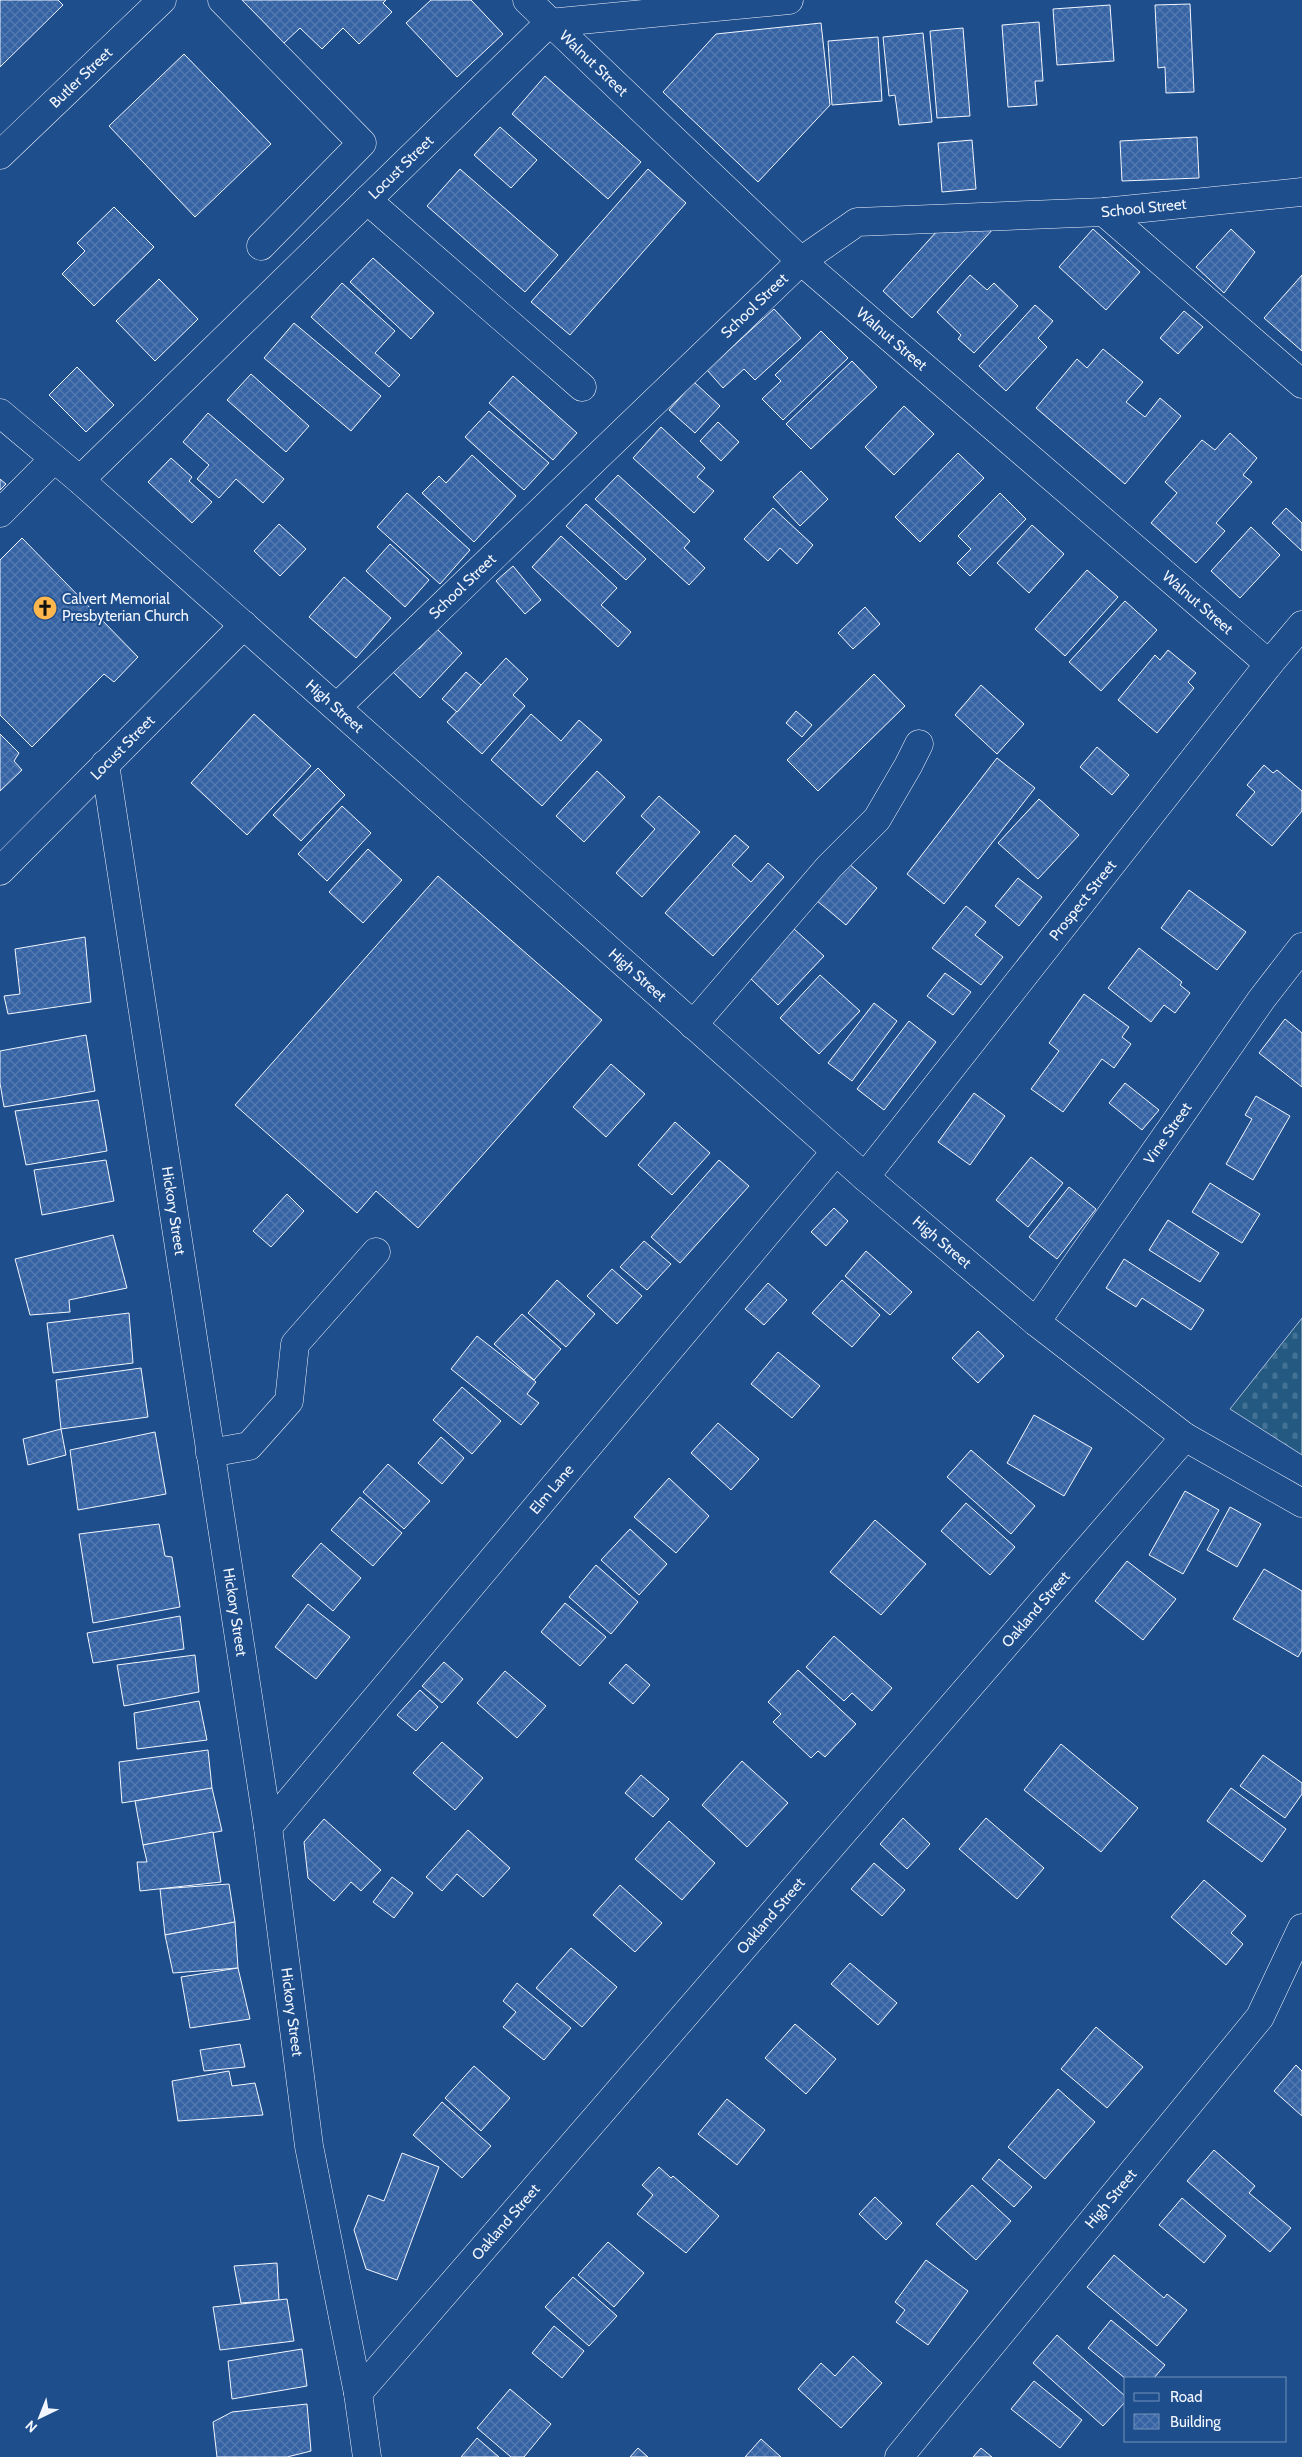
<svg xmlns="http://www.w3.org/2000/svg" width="1302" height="2457" viewBox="0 0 1302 2457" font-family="Cabin,sans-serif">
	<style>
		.cemetery { fill: url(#cemetery-stones); stroke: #a8bbd7 }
		.building { fill: url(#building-cross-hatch); stroke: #f2f6ff }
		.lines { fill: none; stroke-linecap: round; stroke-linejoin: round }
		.minor-casing { stroke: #f2f6ff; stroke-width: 29 }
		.minor { stroke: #1f4e8c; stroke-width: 28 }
		.labels { text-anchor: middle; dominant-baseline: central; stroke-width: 4; stroke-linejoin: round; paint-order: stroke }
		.street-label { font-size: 15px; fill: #f2f6ff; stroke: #1f4e8c }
		.poi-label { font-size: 15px; fill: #f2f6ff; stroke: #1f4e8c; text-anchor: start }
	</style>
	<defs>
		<pattern id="cemetery-stones" width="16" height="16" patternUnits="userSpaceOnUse" patternTransform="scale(1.25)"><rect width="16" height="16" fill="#245a82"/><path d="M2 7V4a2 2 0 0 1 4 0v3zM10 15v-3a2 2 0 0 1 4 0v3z" fill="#447295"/></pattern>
		<pattern id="building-cross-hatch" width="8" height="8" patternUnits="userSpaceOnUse" patternTransform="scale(1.25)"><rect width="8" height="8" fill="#3563a3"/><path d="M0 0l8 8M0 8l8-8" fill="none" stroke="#537ab1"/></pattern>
	</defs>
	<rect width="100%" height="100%" fill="#1f4e8c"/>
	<polygon class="cemetery" points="1302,1318 1302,1455 1230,1409"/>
	<g class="building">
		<polygon points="0,0 58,0 63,5 0,67"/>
		<polygon points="242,0 386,0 383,3 392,12 359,44 343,28 322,49 300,28 284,43"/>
		<polygon points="431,0 471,0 503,34 457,77 406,23"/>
		<polygon points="1190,4 1194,92 1166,93 1165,67 1158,68 1155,5"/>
		<polygon points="1110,5 1114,61 1057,65 1053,9"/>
		<polygon points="1039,22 1043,81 1035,81 1037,105 1008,107 1002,25"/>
		<polygon points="821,23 830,105 758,182 663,92 716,34"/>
		<polygon points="963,28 970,116 937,118 930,31"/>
		<polygon points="923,33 932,122 899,125 895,95 889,96 883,37"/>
		<polygon points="878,37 882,101 832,105 828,41"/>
		<polygon points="184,54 271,144 195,217 109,126"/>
		<polygon points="545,76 641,162 608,199 512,114"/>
		<polygon points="500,127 537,160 511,188 474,155"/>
		<polygon points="1197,137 1199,178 1122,181 1120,141"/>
		<polygon points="972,140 976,189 942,192 938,143"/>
		<polygon points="460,169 558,255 525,292 427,206"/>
		<polygon points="648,169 686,203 570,335 531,302"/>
		<polygon points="114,207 154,247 94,306 62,274 85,251 77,243"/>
		<polygon points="994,228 912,318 883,291 937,231"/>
		<polygon points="1093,229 1140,272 1106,310 1059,267"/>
		<polygon points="1231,229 1255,252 1224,293 1196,267"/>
		<polygon points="373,258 434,313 411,339 350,282"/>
		<polygon points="970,275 987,290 994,283 1018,306 974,353 958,339 961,335 937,312"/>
		<polygon points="1302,275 1302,351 1264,318"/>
		<polygon points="159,279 198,319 155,361 116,321"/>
		<polygon points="342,283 395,331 375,353 400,375 389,387 311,317"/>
		<polygon points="1035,305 1053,321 1038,338 1047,347 1006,391 979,366"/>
		<polygon points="774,309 801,338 755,380 744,369 723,388 707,370"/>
		<polygon points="1184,311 1203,327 1178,354 1160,338"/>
		<polygon points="294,323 381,396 351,431 264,358"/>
		<polygon points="821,331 848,358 783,420 762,399 781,381 775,375"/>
		<polygon points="1103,349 1143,382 1126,402 1145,417 1160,398 1181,416 1125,484 1036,408 1077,359 1087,368"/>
		<polygon points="852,361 877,387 811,449 786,424"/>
		<polygon points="77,367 114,405 86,432 49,395"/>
		<polygon points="251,374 309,426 286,452 227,400"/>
		<polygon points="513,376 577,433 553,460 489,403"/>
		<polygon points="694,382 720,406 695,433 669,410"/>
		<polygon points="904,406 934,434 894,475 865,447"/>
		<polygon points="489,411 549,463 524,490 465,437"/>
		<polygon points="208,413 284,479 263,503 236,479 219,498 197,479 209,465 183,442"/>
		<polygon points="718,422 739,442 721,461 700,441"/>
		<polygon points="661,427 705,468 697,477 714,491 694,513 633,458"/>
		<polygon points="1230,433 1257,458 1243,475 1252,482 1216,523 1225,531 1196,563 1151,523 1177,493 1165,482 1202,440 1215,450"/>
		<polygon points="958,453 984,478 920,542 895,517"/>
		<polygon points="472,455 516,496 474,542 422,493 439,476 446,483"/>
		<polygon points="171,458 192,477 189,481 212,502 192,523 148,482"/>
		<polygon points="801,471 828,499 800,526 773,497"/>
		<polygon points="618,475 690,541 684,548 705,568 689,585 595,499"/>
		<polygon points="0,479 6,484 0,490"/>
		<polygon points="407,493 470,550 440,584 377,527"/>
		<polygon points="1000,493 1026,519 970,576 957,563 971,549 958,536"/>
		<polygon points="586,504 646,559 626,580 566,526"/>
		<polygon points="773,508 813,545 797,564 780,548 768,561 744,539"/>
		<polygon points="1286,508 1302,523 1302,551 1272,523"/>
		<polygon points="279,524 306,549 280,576 254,551"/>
		<polygon points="1032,525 1064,554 1029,593 997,563"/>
		<polygon points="1251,527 1280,555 1240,598 1211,571"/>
		<polygon points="561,536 617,588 601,605 631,632 618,647 532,567"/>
		<polygon points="22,538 138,657 114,682 104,674 32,747 0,715 0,560"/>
		<polygon points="390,544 429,580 405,607 366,571"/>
		<polygon points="513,566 541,600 525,614 496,581"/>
		<polygon points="1087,570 1118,597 1065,656 1035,629"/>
		<polygon points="344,577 391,618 356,658 309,617"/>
		<polygon points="1125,601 1157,630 1101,691 1069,662"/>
		<polygon points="865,607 880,624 853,649 838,633"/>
		<polygon points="437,629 462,653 420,698 393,672 416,647 419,649"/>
		<polygon points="1168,650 1196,673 1188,682 1194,688 1157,733 1118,700 1155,655 1160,660"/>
		<polygon points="506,658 528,679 513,695 525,706 482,754 447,722"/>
		<polygon points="466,672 481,685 457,712 442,699"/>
		<polygon points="874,674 905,706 818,791 787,760"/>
		<polygon points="981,685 1024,724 997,754 955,715"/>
		<polygon points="796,711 812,725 802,737 786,723"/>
		<polygon points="254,714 311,766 247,835 191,783"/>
		<polygon points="531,714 561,741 579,720 602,740 542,806 491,760"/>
		<polygon points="0,734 19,753 14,761 22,770 0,791"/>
		<polygon points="1097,747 1129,775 1112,795 1080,767"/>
		<polygon points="997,758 1035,788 944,904 907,874"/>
		<polygon points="1264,765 1273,773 1277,770 1302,791 1302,811 1272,846 1236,815 1255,792 1247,785"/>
		<polygon points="318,768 345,795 301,841 273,815"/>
		<polygon points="597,771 625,797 584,842 556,816"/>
		<polygon points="659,796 700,832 642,897 616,873 655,829 641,816"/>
		<polygon points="1039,799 1079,835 1038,879 998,843"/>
		<polygon points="342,806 371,833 327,881 298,854"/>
		<polygon points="735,835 749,847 732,865 751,882 768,863 784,877 713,956 665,913"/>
		<polygon points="368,849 402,880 363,923 329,892"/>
		<polygon points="848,863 877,888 846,925 816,900"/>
		<polygon points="438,876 602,1020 418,1228 376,1191 357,1213 235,1105"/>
		<polygon points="1018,878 1042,897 1019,926 995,906"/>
		<polygon points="1189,890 1246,932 1217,970 1161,928"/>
		<polygon points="966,906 986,922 975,935 1003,957 981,985 932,948"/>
		<polygon points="794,929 824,956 778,1005 750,978"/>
		<polygon points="85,937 91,1002 8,1014 4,996 20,994 15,949"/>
		<polygon points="1139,948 1182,982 1180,985 1190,993 1175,1013 1164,1005 1151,1022 1108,988"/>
		<polygon points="945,973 971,992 953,1015 927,996"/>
		<polygon points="820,975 860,1011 819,1054 780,1018"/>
		<polygon points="1084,994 1129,1027 1122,1037 1131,1044 1114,1068 1102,1059 1063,1112 1031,1089 1059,1051 1049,1043"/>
		<polygon points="874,1003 897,1021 852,1081 828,1063"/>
		<polygon points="1285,1019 1302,1033 1302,1087 1259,1053"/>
		<polygon points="909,1021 936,1042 884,1110 857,1089"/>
		<polygon points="86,1035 95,1091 4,1107 0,1083 0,1051"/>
		<polygon points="611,1064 645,1094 606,1137 573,1107"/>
		<polygon points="1125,1083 1159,1110 1142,1130 1109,1103"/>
		<polygon points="974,1093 1005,1116 970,1165 938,1142"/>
		<polygon points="1256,1096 1290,1116 1253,1180 1226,1164 1252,1119 1245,1115"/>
		<polygon points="98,1100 107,1151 26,1165 15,1111"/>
		<polygon points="675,1122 710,1153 672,1195 638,1165"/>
		<polygon points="1031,1157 1063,1183 1028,1227 996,1200"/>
		<polygon points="106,1160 114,1201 42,1215 34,1170"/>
		<polygon points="719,1160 749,1186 680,1263 651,1237"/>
		<polygon points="1210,1183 1260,1214 1242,1243 1192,1212"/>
		<polygon points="1069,1187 1096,1209 1057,1259 1029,1237"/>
		<polygon points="287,1194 304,1211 271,1247 253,1231"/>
		<polygon points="834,1208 848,1221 826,1246 811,1232"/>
		<polygon points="1168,1220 1219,1253 1200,1282 1149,1250"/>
		<polygon points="113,1235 127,1288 69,1300 70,1312 30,1315 15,1259"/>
		<polygon points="644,1241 671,1264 647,1290 620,1267"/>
		<polygon points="866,1251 912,1292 890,1315 845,1276"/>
		<polygon points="1124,1259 1204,1310 1191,1330 1142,1298 1136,1307 1106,1288"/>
		<polygon points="612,1269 642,1296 617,1324 587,1296"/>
		<polygon points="557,1280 595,1314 566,1347 528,1313"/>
		<polygon points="842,1280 880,1315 852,1347 812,1313"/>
		<polygon points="768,1283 787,1300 764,1325 745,1309"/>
		<polygon points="129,1313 133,1363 53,1373 47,1323"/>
		<polygon points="522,1314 561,1349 534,1380 494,1344"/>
		<polygon points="978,1331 1004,1356 978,1383 952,1358"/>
		<polygon points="477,1336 536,1382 527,1394 539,1403 521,1425 451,1369"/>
		<polygon points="778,1352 820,1386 792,1418 751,1384"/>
		<polygon points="141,1368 148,1417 61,1429 56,1380"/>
		<polygon points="462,1387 501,1421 472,1454 433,1420"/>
		<polygon points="1034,1415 1092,1448 1064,1496 1007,1463"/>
		<polygon points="718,1423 759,1459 731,1490 691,1453"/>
		<polygon points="61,1429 66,1455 28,1465 23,1439"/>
		<polygon points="155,1432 166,1494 78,1510 70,1450"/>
		<polygon points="441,1437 464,1458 442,1484 418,1463"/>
		<polygon points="971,1450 1035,1506 1011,1534 947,1477"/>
		<polygon points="388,1464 430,1501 404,1529 363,1492"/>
		<polygon points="669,1478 709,1516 676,1553 634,1517"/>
		<polygon points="1185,1491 1219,1510 1183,1574 1149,1555"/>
		<polygon points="360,1497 402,1533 373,1566 331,1530"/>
		<polygon points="966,1503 1015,1547 990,1575 941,1531"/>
		<polygon points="1230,1507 1261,1524 1237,1567 1207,1550"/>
		<polygon points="875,1520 926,1564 881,1615 830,1572"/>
		<polygon points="159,1524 165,1556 172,1557 180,1607 93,1623 79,1534"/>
		<polygon points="630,1529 667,1564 639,1595 601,1560"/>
		<polygon points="321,1543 361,1578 333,1611 292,1576"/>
		<polygon points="1127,1561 1176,1599 1143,1640 1095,1601"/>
		<polygon points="596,1565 638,1602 611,1634 569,1597"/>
		<polygon points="1264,1569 1302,1591 1302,1650 1298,1657 1233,1619"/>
		<polygon points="565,1603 606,1637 580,1666 541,1632"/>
		<polygon points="308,1604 350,1637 316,1679 275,1647"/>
		<polygon points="180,1616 184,1649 93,1663 87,1633"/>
		<polygon points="834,1636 892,1688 872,1711 852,1693 844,1701 806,1667"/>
		<polygon points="195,1655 199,1692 124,1706 117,1665"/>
		<polygon points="444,1662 463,1679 442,1703 422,1686"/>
		<polygon points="626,1664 650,1685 633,1704 609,1683"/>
		<polygon points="798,1670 856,1724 825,1757 818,1751 811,1758 773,1722 781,1714 768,1702"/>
		<polygon points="505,1671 546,1706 517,1738 477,1703"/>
		<polygon points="420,1690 438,1707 416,1731 397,1715"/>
		<polygon points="199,1701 207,1740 137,1749 134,1713"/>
		<polygon points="442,1742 483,1778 455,1810 413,1773"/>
		<polygon points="1061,1744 1138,1808 1101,1852 1024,1790"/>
		<polygon points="208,1750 212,1788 122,1803 119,1762"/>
		<polygon points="1263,1755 1302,1783 1302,1794 1285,1818 1240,1786"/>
		<polygon points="742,1761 788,1803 747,1847 702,1805"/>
		<polygon points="641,1775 669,1799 653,1817 625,1793"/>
		<polygon points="212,1788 222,1831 143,1845 135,1801"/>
		<polygon points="1231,1788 1286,1829 1262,1862 1207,1821"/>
		<polygon points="903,1818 930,1844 907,1869 880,1844"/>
		<polygon points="986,1818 1044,1868 1017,1899 959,1849"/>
		<polygon points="324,1819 381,1870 361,1891 351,1882 334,1901 308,1878 304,1842"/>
		<polygon points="669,1821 715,1863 682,1900 635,1859"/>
		<polygon points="468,1830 510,1868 483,1897 457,1874 442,1891 426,1877"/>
		<polygon points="213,1832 221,1882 140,1891 137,1862 147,1862 143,1845"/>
		<polygon points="874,1863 905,1890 882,1916 851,1889"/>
		<polygon points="392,1877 413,1893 394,1918 373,1902"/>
		<polygon points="1204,1880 1246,1916 1231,1933 1243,1944 1226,1965 1171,1917"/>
		<polygon points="229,1884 235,1922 165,1935 160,1889"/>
		<polygon points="620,1885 662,1923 635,1952 593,1915"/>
		<polygon points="235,1922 238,1968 173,1973 165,1935"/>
		<polygon points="571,1948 617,1987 582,2027 536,1988"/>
		<polygon points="850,1963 897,2003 878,2025 831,1984"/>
		<polygon points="238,1968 250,2019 190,2028 181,1977"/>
		<polygon points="517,1983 571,2028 544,2060 503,2027 516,2012 503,2001"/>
		<polygon points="795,2024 836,2059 806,2094 765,2058"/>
		<polygon points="1096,2027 1143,2067 1107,2108 1061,2069"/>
		<polygon points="240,2044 245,2067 204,2071 200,2050"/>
		<polygon points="1296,2065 1302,2071 1302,2116 1274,2091"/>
		<polygon points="474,2066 510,2098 481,2131 445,2098"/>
		<polygon points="229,2071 232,2086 255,2083 263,2115 178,2121 172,2081"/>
		<polygon points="1058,2089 1095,2122 1045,2179 1008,2147"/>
		<polygon points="727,2099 765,2130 737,2165 698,2134"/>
		<polygon points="442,2102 491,2146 462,2178 413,2135"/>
		<polygon points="1214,2150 1255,2186 1249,2193 1291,2228 1270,2252 1187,2181"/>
		<polygon points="402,2153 439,2167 397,2280 366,2269 354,2230 368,2195 384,2201"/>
		<polygon points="999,2159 1032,2187 1014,2207 982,2179"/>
		<polygon points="659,2167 671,2178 673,2176 719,2216 686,2253 637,2214 653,2195 642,2185"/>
		<polygon points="972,2185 1011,2221 976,2260 936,2224"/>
		<polygon points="875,2197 902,2223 886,2240 859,2214"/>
		<polygon points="1182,2198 1226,2236 1204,2263 1159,2225"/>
		<polygon points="608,2242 644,2273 614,2307 578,2275"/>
		<polygon points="1114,2255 1164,2298 1167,2294 1187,2310 1157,2346 1087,2287"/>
		<polygon points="926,2260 968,2291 928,2345 896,2322 905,2310 895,2302"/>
		<polygon points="277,2263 279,2300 241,2303 234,2266"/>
		<polygon points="573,2277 617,2316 589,2346 545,2307"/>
		<polygon points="287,2299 294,2341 220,2350 213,2307"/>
		<polygon points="1111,2320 1165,2365 1154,2378 1126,2379 1088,2348"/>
		<polygon points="554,2326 584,2351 562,2378 532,2353"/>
		<polygon points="1057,2335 1126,2397 1126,2401 1103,2426 1033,2363"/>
		<polygon points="302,2349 307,2386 232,2399 228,2361"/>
		<polygon points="853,2356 882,2383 841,2428 798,2389 821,2363 835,2376"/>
		<polygon points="1034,2381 1082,2420 1060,2448 1011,2409"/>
		<polygon points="510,2389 551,2424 524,2457 511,2457 477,2428"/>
		<polygon points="307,2404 311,2451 287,2457 217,2457 213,2422 232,2412"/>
		<polygon points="477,2438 499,2457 461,2457"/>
		<polygon points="761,2439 781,2457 745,2457"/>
		<polygon points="638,2448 648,2457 630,2457"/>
		<polygon points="981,2448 992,2457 973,2457"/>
	</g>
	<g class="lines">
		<defs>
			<g id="minor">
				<polyline points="222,0 362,143 261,246"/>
				<path id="s1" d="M527,0L801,261L1269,664"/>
				<path id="s2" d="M0,155L162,0"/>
				<polyline points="367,200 582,387"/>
				<polyline points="1104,212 1302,384"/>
				<path id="s3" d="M0,413L80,480L865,1177L1036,1322L1185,1437L1302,1503"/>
				<path id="s4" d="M80,480L549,23L789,0"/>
				<polyline points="0,513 54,459"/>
				<path id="s5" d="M337,707L801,261L857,222L1104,212L1302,192"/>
				<path id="s6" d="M105,764L268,1827L309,2146L358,2393L367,2457"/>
				<path id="s7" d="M0,871L244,625"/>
				<polyline points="693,1025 829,867 877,819 908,766 919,744"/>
				<path id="s8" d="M865,1177L1269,664L1302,625"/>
				<path id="s9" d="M1036,1322L1261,1000L1302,947"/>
				<polyline points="210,1453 249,1446 289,1401 295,1344 376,1252"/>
				<path id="s10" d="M268,1827L836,1151"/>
				<path id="s11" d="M358,2393L1185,1437"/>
				<path id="s12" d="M899,2457L1260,2017L1302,1928"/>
			</g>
		</defs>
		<use href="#minor" class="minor-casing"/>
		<use href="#minor" class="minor"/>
	</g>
	<defs>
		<symbol id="church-disc" viewBox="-11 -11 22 22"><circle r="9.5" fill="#ffb74d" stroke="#1f4e8c"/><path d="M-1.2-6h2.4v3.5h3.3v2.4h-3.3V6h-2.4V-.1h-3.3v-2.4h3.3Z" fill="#111"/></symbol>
	</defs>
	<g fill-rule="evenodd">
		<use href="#church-disc" x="31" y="594" width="28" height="28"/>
	</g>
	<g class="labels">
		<g class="street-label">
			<text stroke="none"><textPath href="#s1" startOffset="92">Walnut Street</textPath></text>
			<text stroke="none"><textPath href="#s2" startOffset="112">Butler Street</textPath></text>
			<text stroke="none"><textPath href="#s4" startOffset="448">Locust Street</textPath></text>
			<text stroke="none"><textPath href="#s5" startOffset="999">School Street</textPath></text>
			<text stroke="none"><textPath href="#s5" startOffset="579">School Street</textPath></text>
			<text stroke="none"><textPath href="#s1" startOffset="498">Walnut Street</textPath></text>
			<text stroke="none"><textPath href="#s5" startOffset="174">School Street</textPath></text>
			<text stroke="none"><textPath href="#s1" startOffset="902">Walnut Street</textPath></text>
			<text stroke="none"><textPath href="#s3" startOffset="445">High Street</textPath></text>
			<text stroke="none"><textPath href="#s7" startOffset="174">Locust Street</textPath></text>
			<text stroke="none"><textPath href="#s8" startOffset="352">Prospect Street</textPath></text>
			<text stroke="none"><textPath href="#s3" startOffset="850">High Street</textPath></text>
			<text stroke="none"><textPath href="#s9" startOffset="230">Vine Street</textPath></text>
			<text stroke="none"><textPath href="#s6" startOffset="452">Hickory Street</textPath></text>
			<text stroke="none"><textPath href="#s3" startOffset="1255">High Street</textPath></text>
			<text stroke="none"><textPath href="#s10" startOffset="441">Elm Lane</textPath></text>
			<text stroke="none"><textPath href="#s11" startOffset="1036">Oakland Street</textPath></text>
			<text stroke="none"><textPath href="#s6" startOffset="858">Hickory Street</textPath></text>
			<text stroke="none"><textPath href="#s11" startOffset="631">Oakland Street</textPath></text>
			<text stroke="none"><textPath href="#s6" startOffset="1262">Hickory Street</textPath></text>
			<text stroke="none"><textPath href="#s12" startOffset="334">High Street</textPath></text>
			<text stroke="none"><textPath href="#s11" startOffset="226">Oakland Street</textPath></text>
		</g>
		<g class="poi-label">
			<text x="62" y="599">Calvert Memorial<tspan x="62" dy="17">Presbyterian Church</tspan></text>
		</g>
	</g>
	<rect x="1124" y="2377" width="162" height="65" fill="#1f4e8c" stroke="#7391ba"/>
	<rect x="1134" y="2393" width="25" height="8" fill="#1f4e8c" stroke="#7391ba"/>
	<text x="1170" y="2402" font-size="15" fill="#f2f6ff">Road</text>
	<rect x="1134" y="2414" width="25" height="15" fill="url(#building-cross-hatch)" stroke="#7391ba"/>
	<text x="1170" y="2427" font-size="15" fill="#f2f6ff">Building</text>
	<g transform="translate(40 2417) rotate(223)" stroke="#1f4e8c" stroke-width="4" paint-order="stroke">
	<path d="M0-4L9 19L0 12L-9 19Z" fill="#f2f6ff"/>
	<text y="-8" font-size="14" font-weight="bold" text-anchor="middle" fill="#f2f6ff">N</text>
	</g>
</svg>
